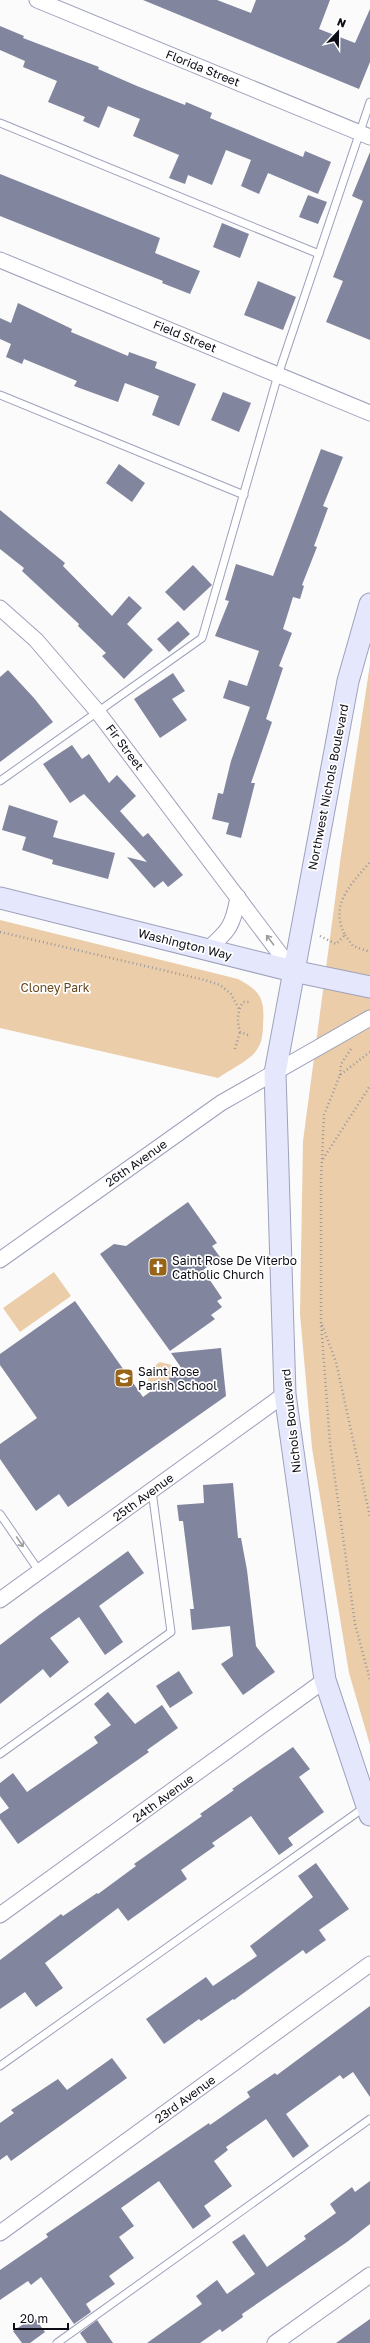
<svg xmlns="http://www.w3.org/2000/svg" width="370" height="2343" viewBox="0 0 370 2343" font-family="'Golos Text',sans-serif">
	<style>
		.green { fill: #ebcdaa }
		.building { fill: #82859e }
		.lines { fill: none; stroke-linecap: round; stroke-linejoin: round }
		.lane-casing { stroke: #9da1bb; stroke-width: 9 }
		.street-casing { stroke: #9da1bb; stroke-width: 17 }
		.secondary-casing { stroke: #9da1bb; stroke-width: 23 }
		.path { stroke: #99999d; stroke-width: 2.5; stroke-dasharray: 1 3; stroke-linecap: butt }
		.lane { stroke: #fff; stroke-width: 7 }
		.street { stroke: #fff; stroke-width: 15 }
		.secondary { stroke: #e5e7fd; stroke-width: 21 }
		.oneway { stroke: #9e9ea2 }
		.labels { text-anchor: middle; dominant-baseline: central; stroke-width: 3.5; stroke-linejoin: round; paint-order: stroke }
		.street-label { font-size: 12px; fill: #0c0d16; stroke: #fff }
		.park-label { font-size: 12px; fill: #66471d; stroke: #fff }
		.poi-label { font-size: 12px; fill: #0c0d16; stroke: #fff; text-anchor: start }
	</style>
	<rect width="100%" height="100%" fill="#fbfbfb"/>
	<g class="green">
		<polygon points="370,664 370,1745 349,1673 312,1448 300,1314 303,1141 341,855"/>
		<path d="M0,920L238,979C261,991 265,999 263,1025C263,1034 262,1043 256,1051C250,1060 228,1071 218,1078L0,1028Z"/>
		<polygon points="54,1272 71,1296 20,1332 3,1308"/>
		<polygon points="160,1362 172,1365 178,1372 152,1390 148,1383 149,1370"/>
	</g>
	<g class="building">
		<polygon points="143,0 217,0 251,13 256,0 330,0 319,29 355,43 370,9 370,62 359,89"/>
		<polygon points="0,26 24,36 23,38 99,67 98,69 137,86 185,105 186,102 212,113 210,118 303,157 305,151 331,162 318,194 268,173 259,194 241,186 251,160 226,150 212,185 188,175 185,184 169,178 179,155 133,136 140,119 108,106 99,128 83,121 85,117 48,102 57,81 23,67 25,61 0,50"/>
		<polygon points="370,152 370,340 326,322 343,281 333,277 363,201 352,196"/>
		<polygon points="0,174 160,238 155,253 200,271 190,294 162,283 163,281 0,216"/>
		<polygon points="308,195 327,202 318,224 299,217"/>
		<polygon points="222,223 249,234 240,258 213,247"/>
		<polygon points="258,281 296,297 283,330 244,315"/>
		<polygon points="18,303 72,329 71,332 128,356 129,352 157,362 155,368 196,384 179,426 152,415 159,396 125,383 118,402 74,386 77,381 24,359 22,364 6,357 11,344 0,339 0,318 11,323"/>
		<polygon points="223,392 251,403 239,432 211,420"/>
		<polygon points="321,449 343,457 323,506 328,508 314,546 317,547 302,585 304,586 300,599 293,597 283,629 292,633 279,666 283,668 266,719 272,722 251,783 255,783 241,838 226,834 229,823 212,819 218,793 223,794 231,761 250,707 223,698 229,680 247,686 259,651 215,636 229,601 225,600 236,564 273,576"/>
		<polygon points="119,464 145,483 132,502 106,483"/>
		<polygon points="0,510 65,563 63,566 112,616 129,596 142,608 127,624 153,650 124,679 102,656 106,653 78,626 79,624 22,571 24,568 0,549"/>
		<polygon points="193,565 212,585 184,611 165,592"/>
		<polygon points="178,621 190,634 169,652 157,639"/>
		<polygon points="8,670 34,698 53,722 0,762 0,677"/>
		<polygon points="173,673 185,691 172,699 187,720 160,738 134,699"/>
		<polygon points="72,745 82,759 89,754 109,783 117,775 136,796 120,811 143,837 148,833 183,875 168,887 163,881 154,888 127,857 147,862 84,794 70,803 43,764"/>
		<polygon points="9,805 58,821 53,837 115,853 108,879 52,864 53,860 22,850 26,837 2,830"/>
		<polygon points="188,1202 217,1243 212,1246 220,1257 203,1270 222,1298 217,1301 222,1307 211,1315 215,1319 170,1351 100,1254 114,1244 126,1246"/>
		<polygon points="75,1301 143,1397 182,1369 171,1353 221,1348 226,1396 68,1507 59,1494 36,1511 0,1459 0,1444 37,1418 0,1365 0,1354"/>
		<polygon points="233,1483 238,1538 241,1538 247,1570 256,1646 275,1672 243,1695 221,1664 233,1656 230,1626 192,1630 190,1609 194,1609 183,1521 179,1521 177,1505 204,1503 203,1485"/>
		<polygon points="128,1551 144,1573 99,1606 123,1642 105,1655 79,1617 50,1638 69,1662 50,1678 43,1669 0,1704 0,1645 39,1615"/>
		<polygon points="179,1671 193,1693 170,1708 156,1686"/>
		<polygon points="108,1692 135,1724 162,1705 178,1728 147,1750 149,1752 18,1844 0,1819 0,1814 9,1808 0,1796 0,1783 13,1773 27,1792 98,1743 94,1737 111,1725 94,1704"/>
		<polygon points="293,1747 310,1769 299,1777 324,1812 288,1838 293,1845 279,1855 251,1816 212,1843 215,1846 181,1870 187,1879 128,1921 118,1908 45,1963 63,1988 36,2007 25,1992 0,2009 0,1960 61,1914 63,1916 97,1893 98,1894 136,1866 134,1864 202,1816 200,1814 234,1790 232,1789"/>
		<polygon points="316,1863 349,1909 319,1930 326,1940 306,1954 303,1950 234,2000 233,1999 201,2021 199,2019 164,2044 146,2019 206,1977 213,1986 257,1956 250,1946 313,1897 298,1876"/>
		<polygon points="370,2006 370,2097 353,2072 343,2079 340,2075 286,2114 309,2146 293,2158 266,2119 226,2147 228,2150 214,2161 232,2186 204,2206 211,2216 193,2229 159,2181 121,2208 134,2226 119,2237 134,2258 109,2276 115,2284 86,2304 91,2312 74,2324 41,2277 31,2285 28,2281 0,2300 0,2270 48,2237 46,2234 209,2123 210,2125 250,2097 247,2092 275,2073 277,2075"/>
		<polygon points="112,2058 127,2078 11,2161 7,2155 0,2160 0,2123 14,2113 11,2110 58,2079 67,2090"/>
		<polygon points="370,2181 370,2224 347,2242 242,2314 243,2317 222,2332 220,2329 200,2343 147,2343 202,2304 196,2296 217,2280 227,2294 255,2274 232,2242 244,2234 267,2267 306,2239 304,2236 336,2213 330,2204 352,2187 355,2192"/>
		<polygon points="34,2317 45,2332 30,2343 22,2343 13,2331"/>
		<polygon points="370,2319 370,2343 336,2343"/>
		<polygon points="97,2320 113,2343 87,2343 80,2333"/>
	</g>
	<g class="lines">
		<defs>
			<g id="lane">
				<polyline points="0,123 319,254"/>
				<polyline points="0,395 244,495"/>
				<polyline points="0,781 202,638 278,375 370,102"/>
				<polyline points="0,1514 39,1571"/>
				<polyline points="0,1754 171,1632 152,1491"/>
				<polyline points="0,2066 365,1807"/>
				<polyline points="57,2343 370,2119"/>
			</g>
			<g id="street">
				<polyline points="37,0 370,137"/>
				<polyline points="0,260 370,413"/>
				<polyline points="0,608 36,640 97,711 293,971"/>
				<path d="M207,950C228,931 233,927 238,897"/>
				<polyline points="0,1260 221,1103 370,1018"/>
				<polyline points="0,1600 285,1394"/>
				<polyline points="0,1915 325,1680"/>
				<polyline points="0,2233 370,1964"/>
				<polyline points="275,2343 370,2275"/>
			</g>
			<g id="secondary">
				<polyline points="370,604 348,681 275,1073 285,1394 325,1680 370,1815"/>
				<polyline points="0,898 293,971 370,987"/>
			</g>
		</defs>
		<use href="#lane" class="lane-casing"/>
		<use href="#street" class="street-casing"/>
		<use href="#secondary" class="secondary-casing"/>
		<g class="path">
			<polyline points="0,932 205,980 220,985 231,994 239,1009"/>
			<polyline points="345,935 353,946 370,952"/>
			<path d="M320,936L336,944L345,935C329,905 351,884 370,862"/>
			<path d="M248,1035L240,1032C237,1021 237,1012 243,1002H251"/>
			<polyline points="235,1049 240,1032"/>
			<polyline points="370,1052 340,1075 324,1115 321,1178 321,1323 330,1443 355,1624 370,1680"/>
			<polyline points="340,1075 341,1064 351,1049"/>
			<polyline points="323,1159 370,1086"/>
			<polyline points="322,1325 336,1362 370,1517"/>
		</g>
		<use href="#lane" class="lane"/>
		<use href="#street" class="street"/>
		<use href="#secondary" class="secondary"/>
	</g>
	<defs><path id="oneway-shaft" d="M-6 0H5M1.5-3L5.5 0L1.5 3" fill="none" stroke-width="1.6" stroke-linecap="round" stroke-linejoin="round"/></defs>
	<g class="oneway">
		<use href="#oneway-shaft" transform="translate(270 940) rotate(-127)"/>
		<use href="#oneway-shaft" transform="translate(20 1542) rotate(56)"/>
	</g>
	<defs>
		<symbol id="church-square" viewBox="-11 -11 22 22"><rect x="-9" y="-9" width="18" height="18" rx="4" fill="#976418" stroke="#fff"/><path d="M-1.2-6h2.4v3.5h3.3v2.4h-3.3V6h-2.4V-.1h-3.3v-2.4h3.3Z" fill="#fff"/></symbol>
		<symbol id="school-square" viewBox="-11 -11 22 22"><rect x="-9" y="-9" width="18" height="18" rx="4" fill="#976418" stroke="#fff"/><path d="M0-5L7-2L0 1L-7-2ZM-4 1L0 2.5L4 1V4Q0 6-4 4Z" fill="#fff"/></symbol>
	</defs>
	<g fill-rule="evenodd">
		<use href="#church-square" x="147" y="1256" width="22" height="22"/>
		<use href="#school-square" x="113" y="1367" width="22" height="22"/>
	</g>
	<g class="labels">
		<g class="street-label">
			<text transform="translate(203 68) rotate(22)">Florida Street</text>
			<text transform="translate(185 336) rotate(22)">Field Street</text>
			<text transform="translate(125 747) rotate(53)">Fir Street</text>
			<text transform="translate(328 787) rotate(-79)">Northwest Nichols Boulevard</text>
			<text transform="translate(185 944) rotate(14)">Washington Way</text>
			<text transform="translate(136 1163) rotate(-35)">26th Avenue</text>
			<text transform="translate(291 1421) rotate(-96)">Nichols Boulevard</text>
			<text transform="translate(143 1497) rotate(-36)">25th Avenue</text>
			<text transform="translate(163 1798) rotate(-36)">24th Avenue</text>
			<text transform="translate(185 2099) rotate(-36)">23rd Avenue</text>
		</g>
		<g class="park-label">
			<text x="55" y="987">Cloney Park</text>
		</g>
		<g class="poi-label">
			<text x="172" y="1260">Saint Rose De Viterbo<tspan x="172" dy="14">Catholic Church</tspan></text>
			<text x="138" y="1371">Saint Rose<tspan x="138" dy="14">Parish School</tspan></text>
		</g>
	</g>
	<g transform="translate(338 32) rotate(22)" stroke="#ffffff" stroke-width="3" paint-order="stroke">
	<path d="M0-3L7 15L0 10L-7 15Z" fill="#0c0d16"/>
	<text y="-6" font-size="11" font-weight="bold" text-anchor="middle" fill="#0c0d16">N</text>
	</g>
	<path d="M14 2323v6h54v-6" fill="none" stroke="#0c0d16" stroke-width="2"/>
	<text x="20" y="2323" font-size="12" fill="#0c0d16" stroke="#ffffff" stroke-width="3" paint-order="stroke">20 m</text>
</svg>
